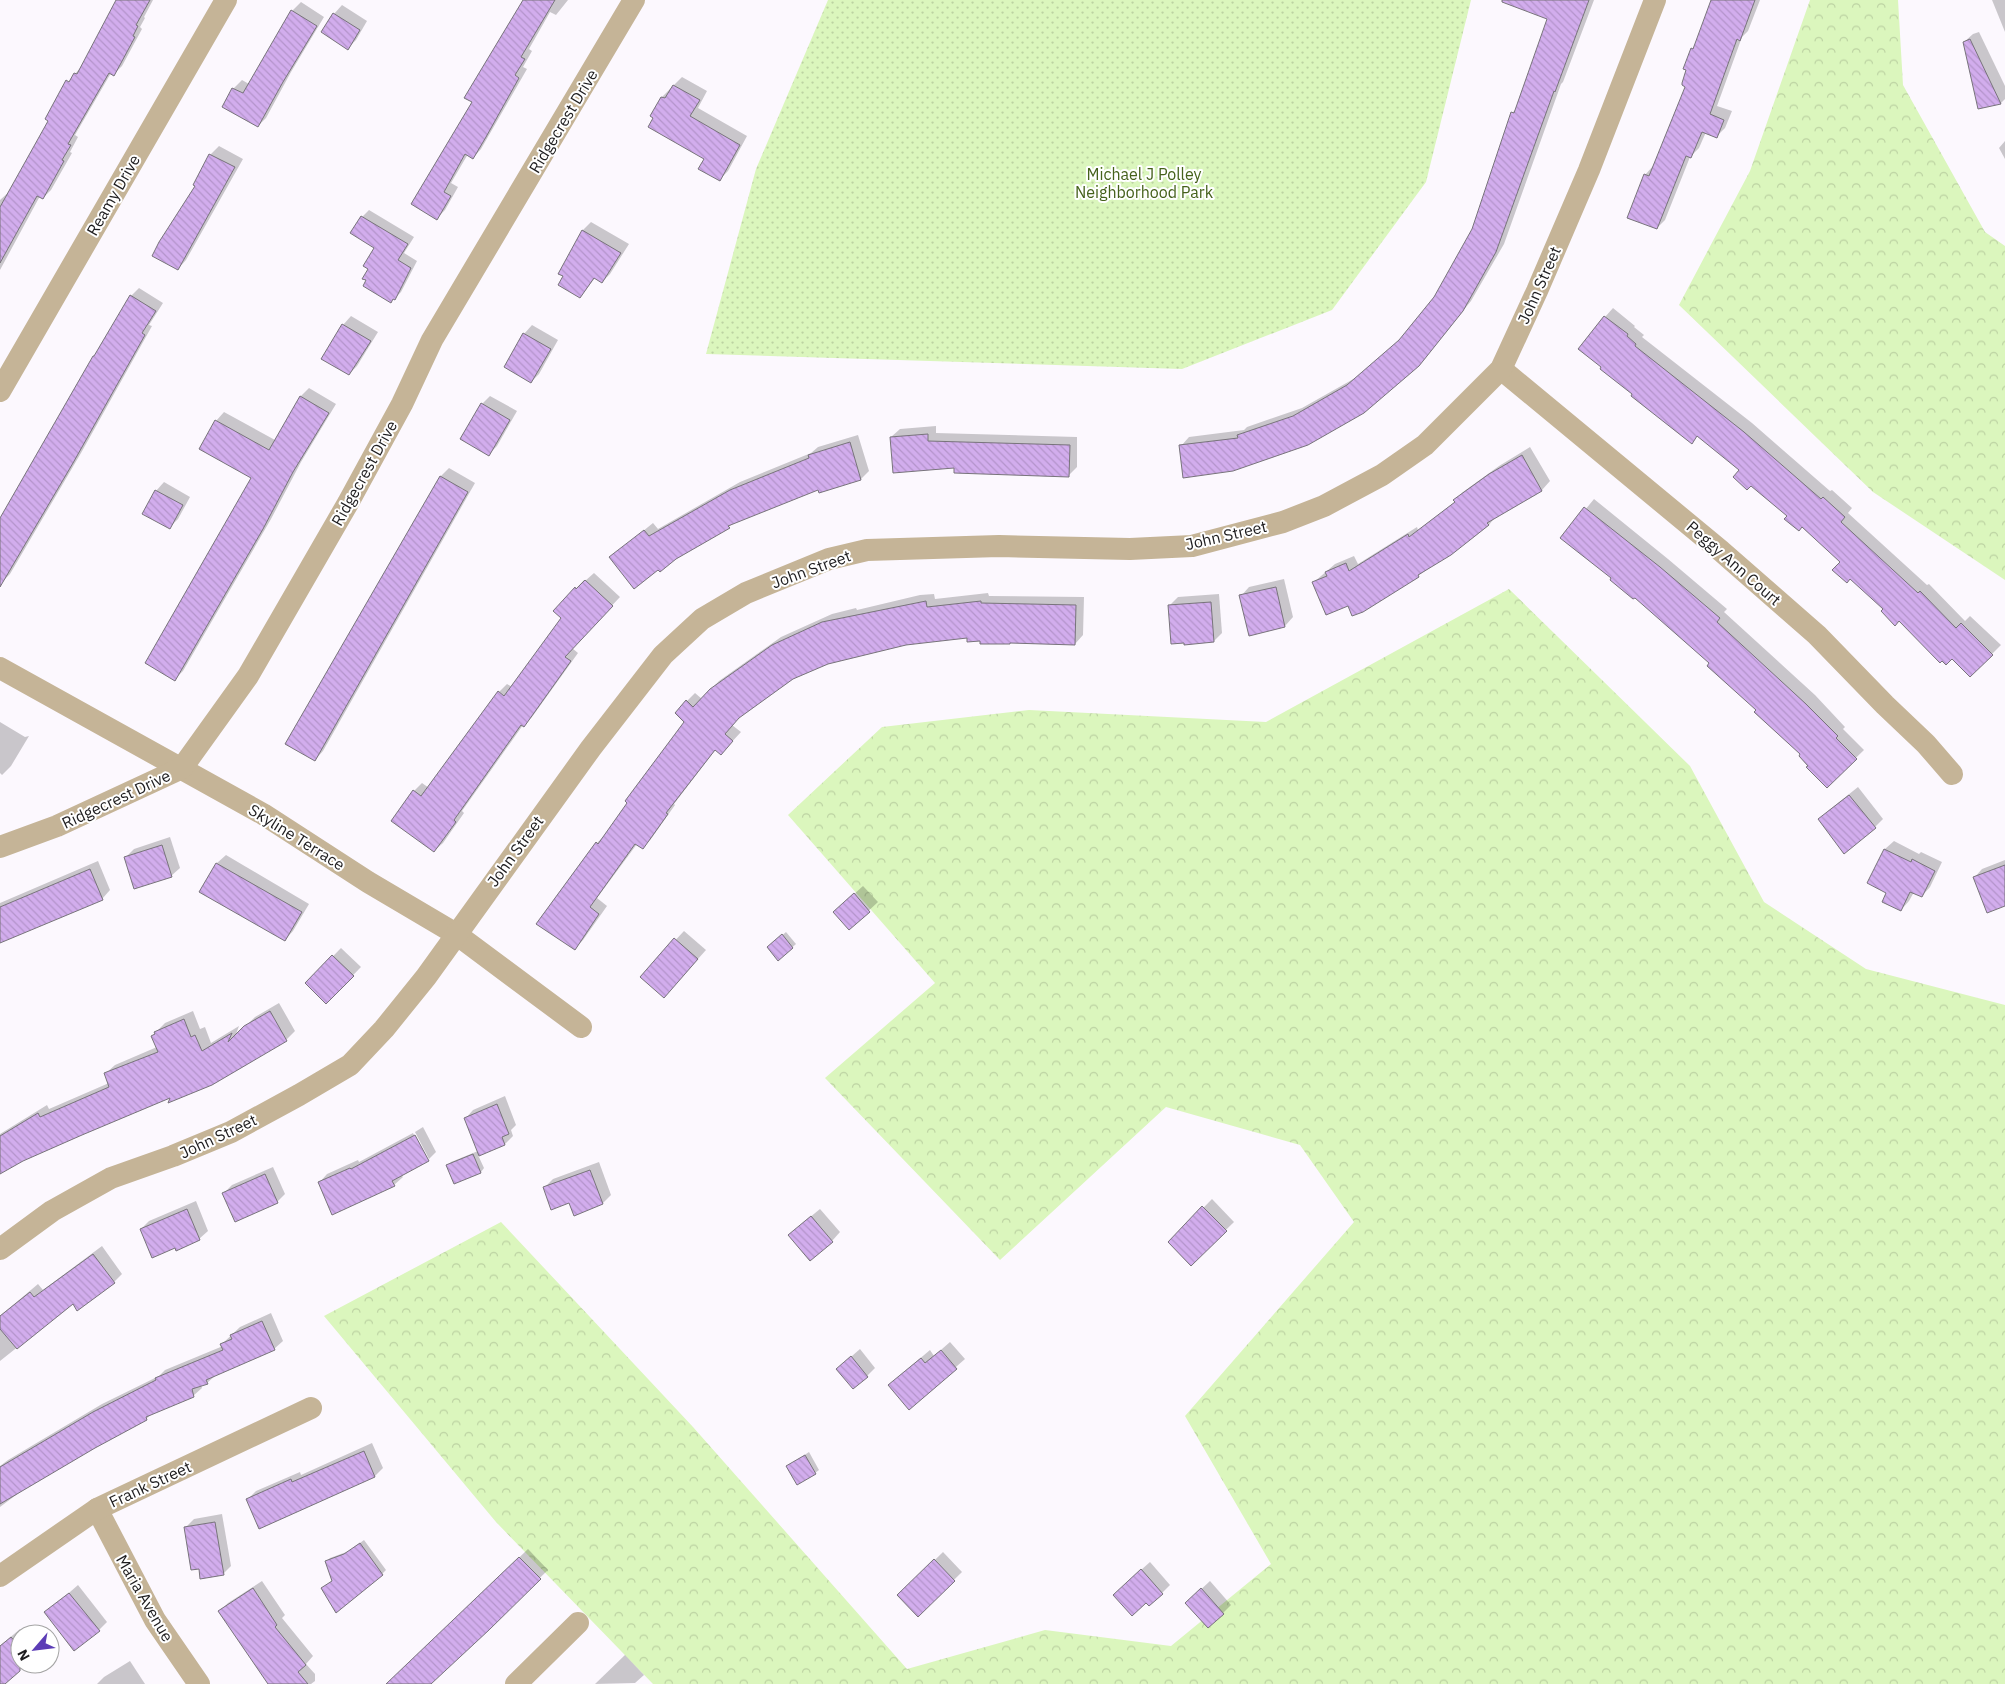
<svg xmlns="http://www.w3.org/2000/svg" width="2005" height="1684" viewBox="0 0 2005 1684" font-family="'IBM Plex Sans',sans-serif">
	<style>
		.forest { fill: url(#forest-crowns) }
		.park { fill: url(#park-dots) }
		.shadow { fill: #0003 }
		.building { fill: url(#building-back-hatch); stroke: #78747b }
		.lines { fill: none; stroke-linecap: round; stroke-linejoin: round }
		.street { stroke: #c5b497; stroke-width: 22 }
		.labels { text-anchor: middle; dominant-baseline: central; stroke-width: 4; stroke-linejoin: round; paint-order: stroke }
		.street-label { font-size: 16px; fill: #1e1d1f; stroke: #fff }
		.park-label { font-size: 16px; fill: #45611b; stroke: #fff }
	</style>
	<defs>
		<pattern id="forest-crowns" width="20" height="18" patternUnits="userSpaceOnUse" patternTransform="scale(1.25)"><rect width="20" height="18" fill="#dbf6bd"/><path d="M2 6a3 3 0 1 1 6 0M12 15a3 3 0 1 1 6 0" fill="none" stroke="#bcd2a2"/></pattern>
		<pattern id="park-dots" width="8" height="8" patternUnits="userSpaceOnUse" patternTransform="scale(1.25)"><rect width="8" height="8" fill="#dbf6bd"/><path d="M2 2h.1M6 6h.1" fill="none" stroke="#bcd2a2" stroke-width="1.8" stroke-linecap="round"/></pattern>
		<pattern id="building-back-hatch" width="6" height="6" patternUnits="userSpaceOnUse" patternTransform="scale(1.25)"><rect width="6" height="6" fill="#d2aded"/><path d="M-1 5l2 2M0 0l6 6M5-1l2 2" fill="none" stroke="#b494cb"/></pattern>
	</defs>
	<rect width="100%" height="100%" fill="#fcf8fe"/>
	<g class="forest">
		<polygon points="1810,0 1898,0 1903,85 1985,232 2005,246 2005,580 1873,492 1679,305 1750,171"/>
		<polygon points="1509,589 1690,766 1764,902 1866,969 2005,1005 2005,1684 653,1684 496,1522 324,1316 501,1222 693,1427 907,1669 1045,1630 1171,1646 1271,1564 1185,1416 1354,1222 1300,1145 1166,1107 1000,1260 825,1078 935,983 788,815 882,727 1029,710 1266,722"/>
	</g>
	<polygon class="park" points="828,0 1471,0 1426,182 1332,310 1182,369 706,354 756,169"/>
	<g class="shadow">
		<polygon points="118,0 153,0 144,17 145,18 140,27 142,29 122,66 114,74 111,73 75,135 78,137 70,152 72,153 51,190 43,198 40,196 0,270 0,200 10,191 75,74 82,66"/>
		<polygon points="524,0 568,0 556,15 550,12 529,49 532,51 523,67 527,69 481,149 473,158 468,154 451,183 458,187 445,210 436,219 412,204 474,101"/>
		<polygon points="1555,0 1594,0 1563,82 1561,84 1504,244 1471,301 1427,355 1307,444 1181,446 1189,437 1244,430 1247,427 1302,408 1357,377 1404,337 1435,297 1473,229 1512,113 1516,109"/>
		<polygon points="1712,0 1760,0 1748,31 1742,37 1717,106 1732,111 1725,128 1717,136 1706,132 1699,148 1690,157 1665,220 1657,228 1645,175 1653,166 1687,86 1692,49 1697,44"/>
		<polygon points="1992,0 2005,0 2005,32"/>
		<polygon points="301,2 324,17 291,72 266,118 258,126 233,89 242,80 249,84 292,11"/>
		<polygon points="342,5 367,21 356,40 348,48 334,14"/>
		<polygon points="1979,32 2005,86 2005,99 2001,103 1979,108 1964,42 1973,34"/>
		<polygon points="682,77 707,91 698,108 747,136 728,171 719,180 705,158 652,116 662,97"/>
		<polygon points="2005,141 2005,159 1999,148"/>
		<polygon points="219,146 243,159 186,260 178,269 197,186 195,184 210,155"/>
		<polygon points="369,210 414,237 404,253 417,261 401,292 395,298 370,268 376,247 362,217"/>
		<polygon points="591,222 629,244 610,274 602,282 595,278 580,297 565,276 560,274 583,230"/>
		<polygon points="139,288 163,303 149,325 152,326 81,453 10,574 2,582 0,581 0,521 131,296"/>
		<polygon points="1613,308 1635,326 1634,327 1644,335 1642,337 1752,423 1830,491 1832,490 1852,508 1848,513 1927,585 1929,584 1965,621 1970,616 2001,645 1970,676 1952,658 1885,608 1842,562 1803,526 1789,516 1741,469 1698,435 1692,442 1605,317"/>
		<polygon points="351,316 378,332 357,366 349,374 343,325"/>
		<polygon points="532,325 558,340 539,374 531,382 505,367 524,334"/>
		<polygon points="309,388 336,404 301,462 271,519 183,671 175,679 253,477 201,449 216,421 224,412 275,440 301,396"/>
		<polygon points="490,396 517,411 497,446 489,454 482,404"/>
		<polygon points="936,426 936,433 1077,437 1077,467 1068,476 955,467 891,437 900,429"/>
		<polygon points="858,435 869,471 861,479 819,488 734,522 729,527 611,557 653,523 658,529 740,482 811,453 818,447"/>
		<polygon points="1530,447 1550,481 1542,490 1496,516 1489,525 1418,576 1349,604 1314,582 1335,564 1354,556 1358,564 1417,527 1418,530 1456,501 1455,500 1463,492 1499,466"/>
		<polygon points="449,468 475,483 323,751 315,760 287,744 441,476"/>
		<polygon points="164,482 190,497 178,519 170,527 156,491"/>
		<polygon points="1594,499 1668,559 1727,609 1724,612 1815,695 1845,727 1843,729 1864,750 1827,786 1802,754 1711,663 1613,578 1562,538"/>
		<polygon points="594,573 620,597 572,648 578,653 532,717 523,725 462,811 464,813 443,843 434,851 414,791 422,783 429,788 499,692 507,684 512,687 563,618 555,611 584,580 585,581"/>
		<polygon points="1284,579 1293,617 1285,626 1250,634 1241,596 1249,587"/>
		<polygon points="988,593 989,596 1084,597 1083,635 1075,644 981,640 968,636 906,644 828,663 793,678 741,715 732,725 741,732 729,745 716,749 674,804 675,805 651,839 642,848 637,844 597,898 607,906 583,940 574,949 597,843 605,835 686,722 687,701 695,693 702,699 719,681 781,637 832,614 856,608 857,610 920,595 934,594 935,599"/>
		<polygon points="1219,594 1222,633 1214,641 1169,606 1178,597"/>
		<polygon points="0,722 25,737 29,736 11,766 2,775 0,773"/>
		<polygon points="1858,787 1883,819 1875,827 1828,811"/>
		<polygon points="170,837 180,868 171,876 126,857 134,849"/>
		<polygon points="1894,841 1919,854 1921,852 1942,862 1930,887 1922,896 1914,892 1909,901 1901,910 1888,893 1869,883 1885,849"/>
		<polygon points="226,855 309,904 293,931 285,940 201,892 217,863"/>
		<polygon points="2005,860 2005,905 1974,878 1982,869"/>
		<polygon points="98,861 110,890 102,899 0,942 0,903"/>
		<polygon points="863,886 878,902 850,928 843,904"/>
		<polygon points="684,931 706,950 672,988 642,976"/>
		<polygon points="786,932 796,944 779,959 772,944"/>
		<polygon points="341,948 361,967 326,1003 307,983"/>
		<polygon points="279,1003 295,1031 286,1040 174,1095 22,1160 0,1173 0,1134 47,1105 49,1109 109,1083 105,1074 115,1065 157,1047 152,1036 165,1023 193,1011 200,1029 205,1027 211,1043 239,1026 235,1037 255,1017"/>
		<polygon points="505,1096 516,1125 511,1130 513,1136 505,1144 478,1155 484,1168 481,1172 455,1183 448,1166 451,1162 478,1151 465,1119 473,1110"/>
		<polygon points="423,1127 436,1152 429,1159 415,1132"/>
		<polygon points="413,1133 426,1159 429,1159 401,1175 403,1177 394,1185 319,1183 327,1174 358,1160 359,1162"/>
		<polygon points="599,1162 611,1195 603,1203 544,1188 553,1179"/>
		<polygon points="273,1167 285,1194 277,1202 223,1194 232,1185"/>
		<polygon points="1212,1199 1234,1222 1191,1264 1170,1242"/>
		<polygon points="196,1201 208,1231 199,1239 175,1247 141,1229 149,1221"/>
		<polygon points="820,1209 840,1232 832,1241 798,1227"/>
		<polygon points="102,1246 122,1274 114,1282 73,1303 0,1361 0,1316 38,1284 43,1290"/>
		<polygon points="271,1313 283,1341 274,1349 216,1375 207,1383 201,1385 202,1388 193,1396 153,1413 146,1419 95,1447 24,1489 0,1507 0,1466 8,1460 102,1404 159,1376 165,1370 223,1346 222,1344 240,1327"/>
		<polygon points="950,1342 965,1359 909,1408 898,1377 930,1350 934,1356"/>
		<polygon points="860,1349 875,1368 867,1376 837,1369"/>
		<polygon points="372,1443 383,1468 375,1476 260,1527 248,1499 256,1491 300,1472 301,1475"/>
		<polygon points="809,1452 819,1470 815,1473 788,1466"/>
		<polygon points="222,1514 231,1566 223,1574 186,1527 194,1519"/>
		<polygon points="364,1540 386,1570 382,1574 322,1588 333,1580 326,1562 330,1558 349,1551"/>
		<polygon points="528,1549 548,1570 430,1684 387,1684"/>
		<polygon points="943,1552 962,1572 918,1615 899,1595"/>
		<polygon points="1150,1562 1170,1585 1162,1593 1123,1586"/>
		<polygon points="262,1581 285,1615 282,1618 313,1656 306,1664 315,1674 315,1681 311,1684 269,1684 220,1611 228,1603"/>
		<polygon points="1210,1581 1231,1605 1223,1613 1195,1595"/>
		<polygon points="78,1585 107,1622 99,1630 46,1613"/>
		<polygon points="20,1629 24,1634 20,1634 20,1664 26,1664 3,1684 0,1684 0,1646"/>
		<polygon points="625,1655 644,1675 635,1683 595,1684"/>
		<polygon points="130,1661 145,1684 97,1684 104,1677"/>
	</g>
	<g class="building">
		<polygon points="116,0 150,0 136,25 138,26 133,36 135,37 114,76 109,73 68,144 71,145 62,160 64,161 43,199 37,196 0,263 0,207 48,121 45,119 66,80 69,82 74,73 77,74"/>
		<polygon points="523,0 555,0 521,57 525,59 515,75 519,78 486,137 473,159 465,154 444,192 451,196 437,220 411,204 472,102 464,98"/>
		<polygon points="1502,0 1589,0 1555,92 1554,91 1496,252 1463,311 1419,366 1364,413 1308,445 1233,471 1183,478 1179,445 1238,438 1237,435 1293,416 1347,385 1399,340 1434,297 1472,229 1511,112 1514,113 1547,19 1502,2"/>
		<polygon points="1711,0 1755,0 1740,41 1737,39 1710,114 1724,120 1717,138 1702,132 1691,158 1686,156 1657,229 1627,218 1644,174 1649,176 1685,87 1682,85 1682,83 1686,70 1683,69 1691,48 1693,49"/>
		<polygon points="291,10 317,26 283,82 258,127 222,107 232,88 243,93"/>
		<polygon points="333,13 360,30 348,50 321,32"/>
		<polygon points="1970,39 2001,104 1978,109 1963,42"/>
		<polygon points="673,85 700,100 690,116 740,145 720,181 698,169 704,159 648,127 653,118 650,116 661,97 665,98"/>
		<polygon points="209,154 235,167 178,270 152,256 159,242 195,186 193,185"/>
		<polygon points="361,216 408,244 398,260 411,268 395,300 393,299 391,303 363,286 366,280 362,279 368,269 363,266 374,248 350,233"/>
		<polygon points="582,230 621,253 602,283 594,278 580,298 558,285 563,276 558,274"/>
		<polygon points="130,295 156,311 142,333 145,335 73,463 0,587 0,518 93,356 94,356"/>
		<polygon points="1604,316 1628,334 1627,336 1636,344 1635,346 1744,432 1821,499 1823,497 1845,517 1841,522 1918,593 1920,591 1956,628 1961,623 1993,655 1970,677 1952,659 1946,665 1942,661 1940,663 1899,621 1895,626 1881,611 1883,609 1850,579 1847,583 1832,570 1840,562 1802,527 1799,531 1784,519 1787,516 1751,486 1747,490 1733,477 1739,470 1697,436 1692,444 1631,396 1632,394 1600,369 1601,367 1578,349"/>
		<polygon points="342,324 371,341 349,375 321,359"/>
		<polygon points="523,333 551,349 531,383 504,367"/>
		<polygon points="300,396 329,413 293,472 263,529 175,681 145,663 251,478 199,449 215,420 269,450"/>
		<polygon points="481,403 510,420 489,456 460,439"/>
		<polygon points="928,434 928,441 1070,445 1069,477 954,473 954,468 893,473 890,437"/>
		<polygon points="850,442 861,480 819,493 818,490 728,526 730,528 676,559 660,572 658,570 634,589 609,557 644,530 649,536 730,490 809,458 808,455"/>
		<polygon points="1522,455 1542,491 1487,523 1489,525 1451,555 1418,575 1419,577 1363,612 1352,616 1348,606 1326,615 1312,582 1327,576 1325,572 1346,563 1349,571 1408,534 1409,537 1455,502 1453,500 1489,474"/>
		<polygon points="440,476 468,492 315,761 285,744"/>
		<polygon points="155,490 183,505 170,529 142,514"/>
		<polygon points="1584,507 1660,567 1720,618 1717,622 1806,704 1838,736 1836,738 1857,759 1827,788 1806,767 1808,766 1799,756 1800,754 1754,712 1756,710 1707,666 1709,663 1635,598 1633,599 1610,580 1611,578 1560,538"/>
		<polygon points="585,580 613,606 565,657 571,661 524,727 521,725 454,820 456,822 434,852 391,821 413,790 421,796 498,691 504,696 561,618 553,611 575,587 576,589"/>
		<polygon points="1276,587 1285,627 1249,636 1239,595"/>
		<polygon points="926,601 927,607 981,601 981,603 1076,605 1075,645 1010,643 1010,644 980,644 980,641 967,642 967,638 906,645 828,664 793,679 739,718 725,734 733,741 721,755 715,750 666,813 668,814 643,849 635,844 590,907 599,914 575,950 536,924 596,842 598,844 627,803 625,801 684,722 675,713 686,700 693,707 710,689 772,645 822,622"/>
		<polygon points="1211,602 1214,642 1184,645 1184,643 1171,644 1168,605"/>
		<polygon points="1849,795 1876,828 1844,854 1818,819"/>
		<polygon points="162,845 172,877 134,889 124,857"/>
		<polygon points="1884,849 1911,862 1912,859 1935,871 1922,897 1910,892 1901,911 1882,902 1886,893 1867,883"/>
		<polygon points="216,863 302,912 285,941 199,892"/>
		<polygon points="2005,865 2005,906 1987,913 1973,877"/>
		<polygon points="90,869 103,900 0,943 0,907"/>
		<polygon points="854,893 870,912 849,930 833,912"/>
		<polygon points="782,934 793,948 778,961 767,947"/>
		<polygon points="674,938 698,959 664,998 640,977"/>
		<polygon points="332,955 354,976 326,1004 305,983"/>
		<polygon points="270,1011 287,1041 212,1085 168,1103 170,1098 82,1135 23,1161 0,1174 0,1136 38,1113 40,1117 109,1087 104,1073 158,1052 151,1036 155,1034 154,1032 184,1019 191,1037 195,1035 202,1051 232,1033 228,1042 244,1026"/>
		<polygon points="497,1104 509,1134 502,1137 505,1145 479,1156 464,1118"/>
		<polygon points="415,1135 429,1161 392,1181 395,1186 332,1215 318,1182 350,1168 351,1169"/>
		<polygon points="473,1154 481,1173 454,1184 446,1165"/>
		<polygon points="590,1170 603,1204 574,1216 569,1203 551,1210 543,1187"/>
		<polygon points="265,1174 278,1203 235,1222 222,1193"/>
		<polygon points="1202,1206 1227,1231 1191,1266 1168,1242"/>
		<polygon points="187,1209 200,1240 176,1251 175,1248 152,1258 140,1229"/>
		<polygon points="811,1216 833,1242 810,1261 788,1235"/>
		<polygon points="93,1254 115,1283 77,1311 73,1304 17,1349 0,1329 0,1316 30,1292 34,1297"/>
		<polygon points="262,1321 275,1350 206,1380 208,1384 192,1389 194,1397 146,1417 147,1420 95,1448 0,1504 0,1467 93,1412 156,1380 155,1378 223,1350 220,1344 232,1339 230,1335"/>
		<polygon points="941,1350 957,1369 909,1410 888,1385 921,1358 925,1363"/>
		<polygon points="851,1356 868,1377 853,1389 836,1369"/>
		<polygon points="364,1451 375,1477 259,1529 246,1499 291,1479 292,1482"/>
		<polygon points="805,1455 816,1474 797,1485 786,1466"/>
		<polygon points="215,1522 224,1575 200,1579 199,1569 191,1570 184,1527"/>
		<polygon points="360,1543 383,1575 336,1613 321,1588 332,1581 325,1561 344,1554"/>
		<polygon points="519,1557 541,1579 489,1630 431,1684 386,1684"/>
		<polygon points="934,1559 955,1581 918,1617 897,1595"/>
		<polygon points="1141,1569 1163,1594 1149,1606 1146,1603 1132,1616 1113,1595"/>
		<polygon points="253,1588 277,1625 275,1627 306,1665 298,1672 308,1684 268,1684 218,1611"/>
		<polygon points="1201,1588 1224,1614 1208,1628 1185,1603"/>
		<polygon points="69,1593 100,1631 74,1651 44,1612"/>
		<polygon points="11,1637 20,1647 20,1671 5,1684 0,1684 0,1646"/>
	</g>
	<g class="lines">
		<g class="street">
			<polyline points="1501,369 1721,551 1817,635 1885,705 1926,744 1952,774"/>
			<polyline points="0,391 226,0"/>
			<polyline points="0,668 263,814 368,882 456,934 581,1027"/>
			<polyline points="0,847 57,826 182,768 248,676 348,503 402,404 432,340 634,0"/>
			<polyline points="0,1249 52,1211 111,1178 173,1156 231,1132 299,1095 350,1065 384,1029 426,977 591,748 663,655 702,619 746,593 829,559 867,550 999,546 1130,549 1192,546 1283,522 1324,506 1382,475 1425,445 1501,369 1537,291 1589,170 1655,0"/>
			<polyline points="97,1509 155,1620 199,1684"/>
			<polyline points="0,1576 97,1509 311,1408"/>
			<polyline points="516,1684 578,1623"/>
		</g>
	</g>
	<g class="labels">
		<g class="street-label">
			<text transform="translate(563 121) rotate(-59)">Ridgecrest Drive</text>
			<text transform="translate(113 195) rotate(-60)">Reamy Drive</text>
			<text transform="translate(1539 285) rotate(-66)">John Street</text>
			<text transform="translate(364 473) rotate(-61)">Ridgecrest Drive</text>
			<text transform="translate(1226 535) rotate(-13)">John Street</text>
			<text transform="translate(1734 563) rotate(41)">Peggy Ann Court</text>
			<text transform="translate(811 569) rotate(-20)">John Street</text>
			<text transform="translate(116 799) rotate(-25)">Ridgecrest Drive</text>
			<text transform="translate(297 837) rotate(32)">Skyline Terrace</text>
			<text transform="translate(515 851) rotate(-54)">John Street</text>
			<text transform="translate(218 1136) rotate(-25)">John Street</text>
			<text transform="translate(150 1484) rotate(-25)">Frank Street</text>
			<text transform="translate(145 1598) rotate(60)">Maria Avenue</text>
		</g>
		<g class="park-label">
			<text x="1144" y="174">Michael J Polley<tspan x="1144" dy="18">Neighborhood Park</tspan></text>
		</g>
	</g>
	<g transform="translate(35 1649) rotate(242)"><circle r="24" fill="#ffffff" stroke="#a5a5a5"/>
	<path d="M0-4L9 19L0 12L-9 19Z" fill="#5c3db6"/>
	<text y="-8" font-size="14" font-weight="bold" text-anchor="middle" fill="#1e1d1f">N</text>
	</g>
</svg>
